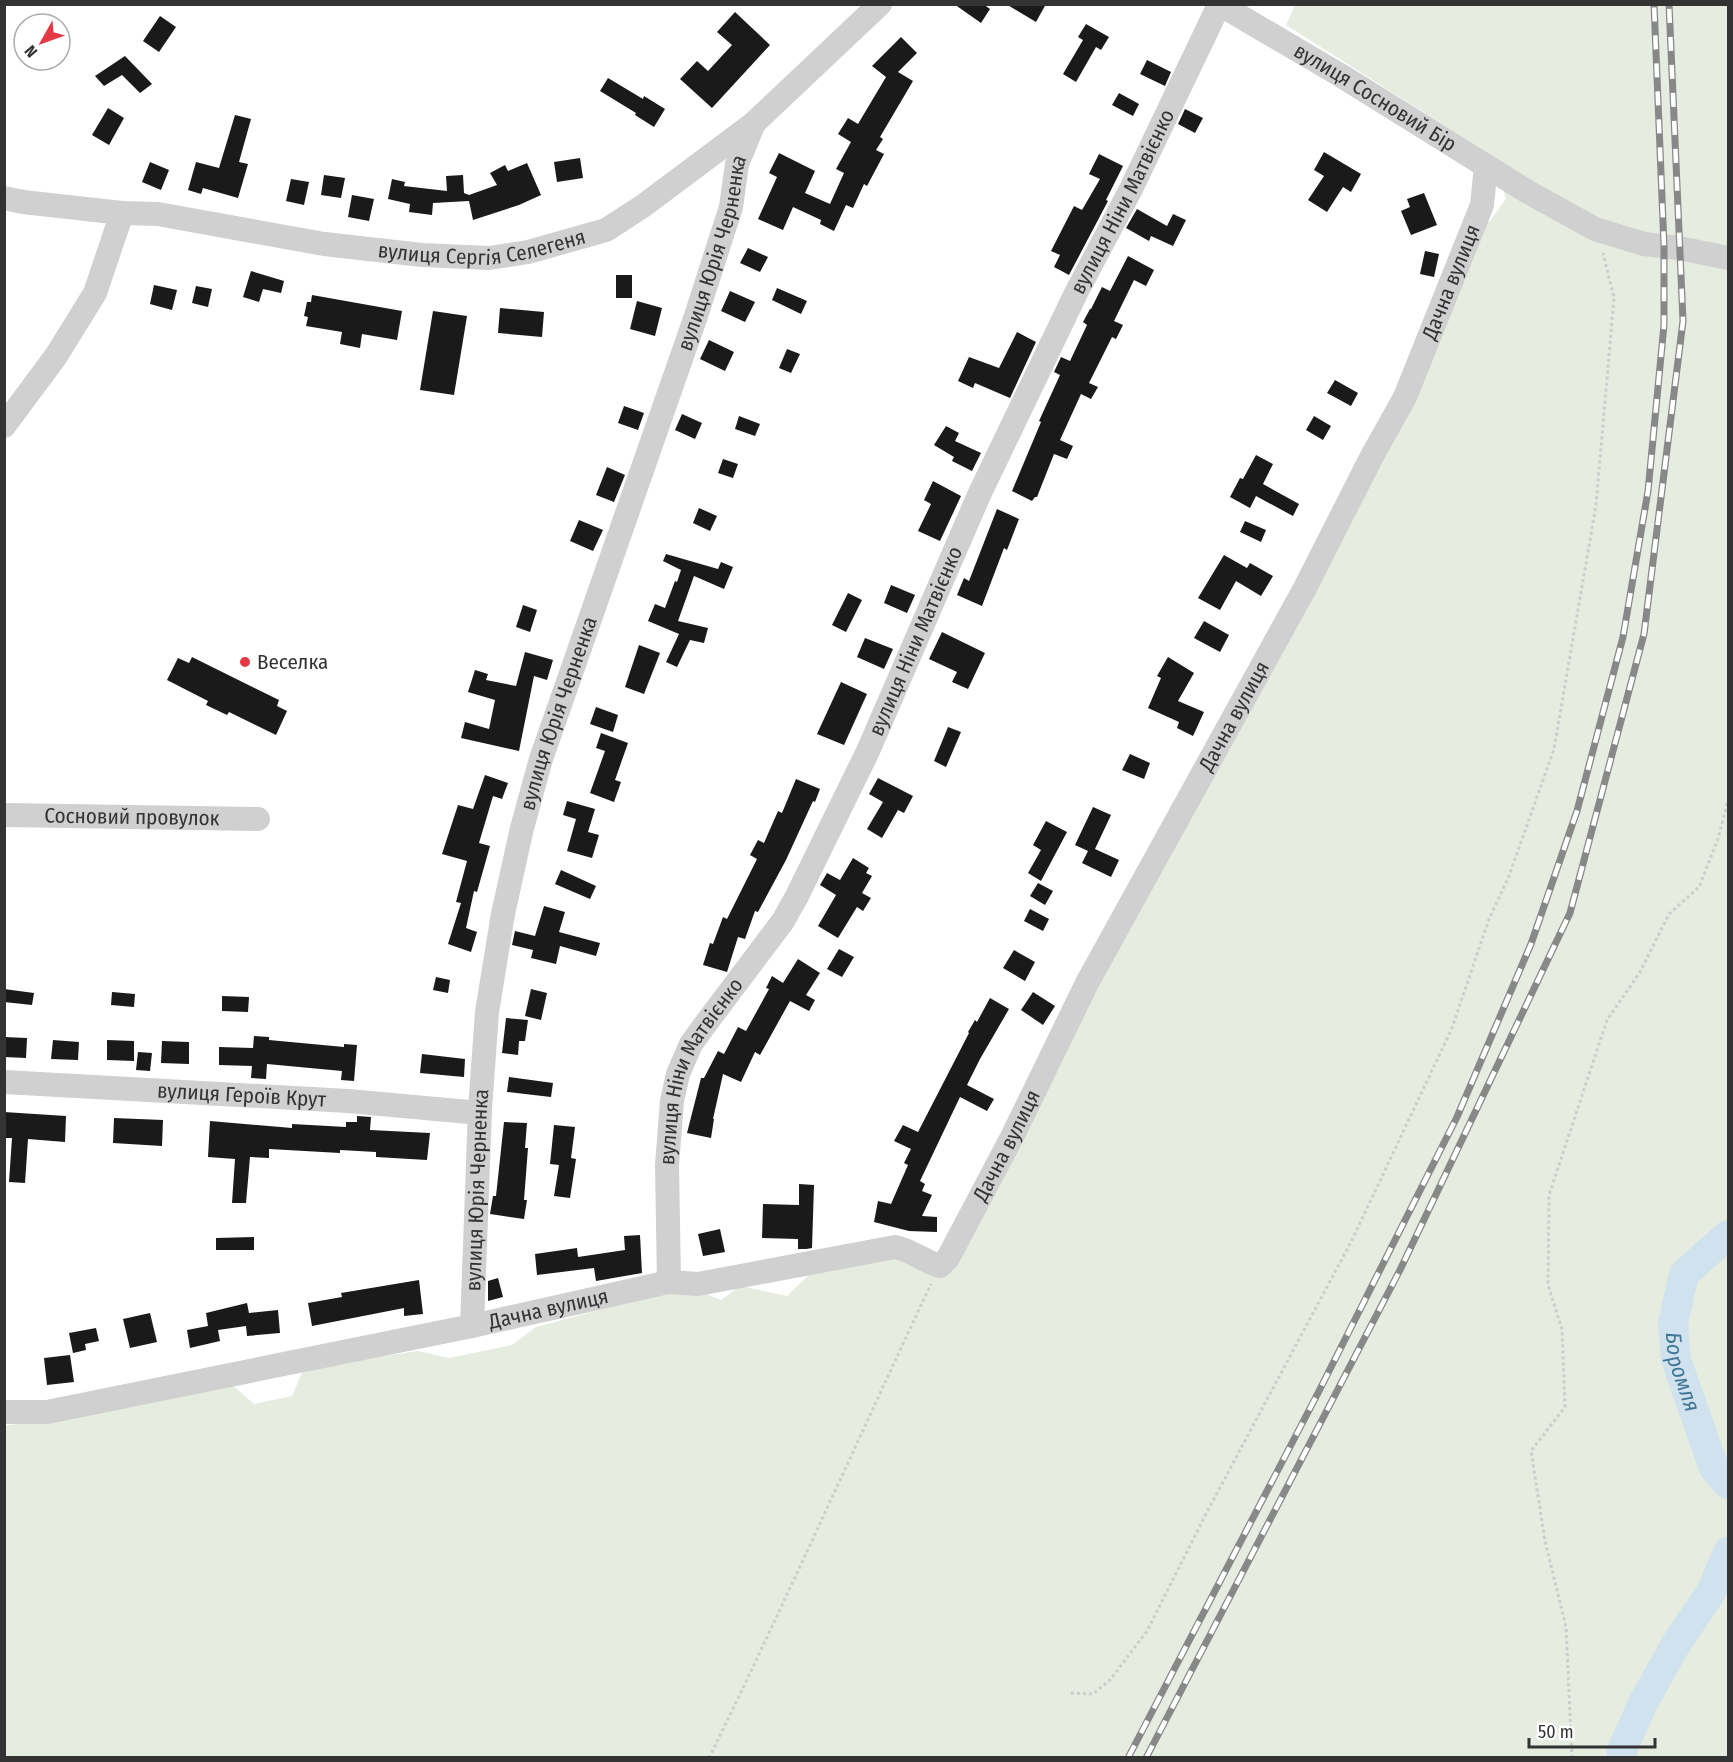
<svg xmlns="http://www.w3.org/2000/svg" width="1733" height="1762" viewBox="0 0 1733 1762" font-family="'Fira Sans Condensed',sans-serif">
	<style>
		.green { fill: #e6ecdf }
		.lines { fill: none; stroke-linecap: round; stroke-linejoin: round }
		.river { stroke: #cfe2ee; stroke-width: 30 }
		.building { fill: #1a1a1a }
		.path { stroke: #cdcdcd; stroke-width: 3; stroke-dasharray: 3 3; stroke-linecap: butt }
		.minor { stroke: #d0d0d0; stroke-width: 24 }
		.rail-casing { stroke: #888; stroke-width: 7 }
		.rail { stroke: #fff; stroke-width: 4.5; stroke-dasharray: 14; stroke-linecap: butt }
		.poi-dot { fill: #e63946; stroke: #fff; stroke-width: 2 }
		.labels { text-anchor: middle; dominant-baseline: central; stroke-width: 6; stroke-linejoin: round; paint-order: stroke }
		.street-label { font-size: 21px; fill: #333; stroke: #fff }
		.poi-label { font-size: 21px; fill: #333; stroke: #fff; text-anchor: start }
		.water-label { font-size: 22px; font-style: italic; fill: #3f7597; stroke: #fff }
	</style>
	<rect width="100%" height="100%" fill="#fff"/>
	<polygon class="green" points="1295,5 1728,5 1728,1757 5,1758 5,1426 129,1404 228,1381 254,1404 292,1396 304,1368 418,1351 449,1358 512,1345 536,1327 603,1309 694,1289 721,1300 740,1286 787,1296 816,1268 901,1254 950,1268 1477,230 1490,221 1506,199 1494,157 1286,25"/>
	<g class="lines">
		<g class="river">
			<path id="s1" d="M1728,1235L1684,1274L1673,1323L1676,1360L1714,1468L1728,1484"/>
			<polyline points="1622,1758 1622,1750 1643,1703 1676,1644 1711,1592 1728,1552"/>
		</g>
	</g>
	<g class="building">
		<polygon points="954,4 983,4 990,9 981,23"/>
		<polygon points="1006,4 1046,4 1036,22"/>
		<polygon points="735,12 770,45 712,108 680,79 697,61 708,71 732,45 717,32"/>
		<polygon points="160,16 176,27 159,52 143,41"/>
		<polygon points="1086,24 1109,37 1101,50 1096,47 1076,82 1063,74 1083,40 1078,37"/>
		<polygon points="901,37 917,53 898,72 913,81 880,137 883,139 876,150 884,154 867,186 864,184 853,208 846,205 834,231 820,224 821,220 793,207 783,230 758,219 777,177 769,173 779,153 815,171 805,193 830,204 844,173 836,169 851,142 838,134 848,118 858,124 886,77 872,66"/>
		<polygon points="125,56 152,84 140,93 122,75 104,86 95,76"/>
		<polygon points="1147,60 1171,72 1165,86 1140,74"/>
		<polygon points="608,78 643,99 644,96 665,109 654,127 635,115 636,113 600,91"/>
		<polygon points="1119,93 1139,104 1133,116 1112,105"/>
		<polygon points="108,108 124,118 109,145 92,135"/>
		<polygon points="1185,109 1203,118 1195,133 1178,124"/>
		<polygon points="235,115 251,119 239,162 248,164 238,198 203,188 201,194 188,190 196,162 219,168"/>
		<polygon points="1324,152 1361,174 1351,192 1343,187 1327,212 1308,200 1324,176 1314,170"/>
		<polygon points="1099,154 1123,166 1106,200 1108,201 1069,275 1054,267 1060,255 1051,251 1074,206 1082,210 1100,179 1089,174"/>
		<polygon points="580,158 583,178 557,182 554,162"/>
		<polygon points="150,162 169,170 161,190 142,182"/>
		<polygon points="527,163 541,195 519,205 473,220 469,201 433,203 432,215 409,212 410,204 388,199 392,179 405,182 404,186 447,191 446,176 463,175 464,193 469,195 497,185 490,173 505,165 508,171"/>
		<polygon points="324,175 345,178 341,198 321,195"/>
		<polygon points="291,179 309,182 304,205 286,201"/>
		<polygon points="1424,193 1437,225 1411,235 1401,211 1410,207 1407,199"/>
		<polygon points="352,195 374,199 369,221 348,217"/>
		<polygon points="1137,209 1167,226 1173,214 1186,220 1173,246 1151,236 1149,241 1126,228"/>
		<polygon points="748,248 768,257 760,272 740,263"/>
		<polygon points="1425,251 1439,254 1434,277 1420,274"/>
		<polygon points="1128,256 1154,270 1146,286 1134,280 1114,321 1123,325 1116,339 1112,337 1089,383 1098,387 1091,399 1081,394 1060,440 1073,446 1067,459 1054,454 1037,497 1035,497 1032,501 1012,491 1041,422 1039,421 1060,375 1054,372 1061,357 1070,361 1087,325 1083,322 1090,309 1091,309 1102,287 1110,291"/>
		<polygon points="251,271 284,281 281,293 263,289 259,302 243,297"/>
		<rect x="616" y="275" width="16" height="23"/>
		<polygon points="154,285 177,290 172,310 150,304"/>
		<polygon points="196,286 212,289 208,307 192,303"/>
		<polygon points="777,288 807,301 801,314 772,300"/>
		<polygon points="730,291 755,302 745,322 721,311"/>
		<polygon points="312,295 402,311 397,340 362,334 360,348 340,344 342,332 306,326 308,317 304,316 307,302 311,302"/>
		<polygon points="637,301 662,308 655,336 630,329"/>
		<polygon points="500,308 544,312 542,337 498,333"/>
		<polygon points="433,311 467,316 454,395 420,390"/>
		<polygon points="1017,332 1036,342 1010,398 975,383 973,388 958,381 969,357 999,368"/>
		<polygon points="709,340 734,352 725,371 700,359"/>
		<polygon points="787,349 800,354 791,373 779,368"/>
		<polygon points="1335,380 1358,393 1351,406 1327,393"/>
		<polygon points="624,406 644,413 638,430 618,423"/>
		<polygon points="682,414 702,423 695,439 675,430"/>
		<polygon points="739,416 760,424 755,436 735,429"/>
		<polygon points="1314,416 1331,426 1323,440 1306,430"/>
		<polygon points="946,426 959,433 955,441 981,453 972,471 952,461 954,457 934,445"/>
		<polygon points="1256,455 1273,464 1263,484 1299,504 1293,516 1256,496 1250,508 1230,497 1240,478 1243,479"/>
		<polygon points="723,459 738,464 733,478 718,473"/>
		<polygon points="607,467 625,475 614,502 596,495"/>
		<polygon points="933,481 961,496 940,541 918,531 931,504 924,500"/>
		<polygon points="699,508 717,516 710,531 693,523"/>
		<polygon points="997,509 1019,519 1007,550 1004,548 982,606 957,595 964,578 969,581"/>
		<polygon points="579,520 603,530 593,551 570,541"/>
		<polygon points="1245,521 1266,530 1261,542 1240,532"/>
		<polygon points="666,554 718,569 721,562 733,567 724,589 694,576 678,621 708,628 704,643 690,640 677,667 666,662 679,634 648,621 655,604 665,608 675,581 677,582 681,570 663,561"/>
		<polygon points="1224,555 1247,568 1250,563 1273,576 1261,596 1236,581 1220,610 1198,598"/>
		<polygon points="891,585 915,595 907,613 884,603"/>
		<polygon points="848,593 862,600 846,632 832,625"/>
		<polygon points="523,605 537,610 530,632 516,627"/>
		<polygon points="1204,621 1229,635 1220,652 1194,638"/>
		<polygon points="942,632 985,653 968,689 952,682 957,672 929,659"/>
		<polygon points="865,638 893,649 884,669 857,657"/>
		<polygon points="639,645 660,653 644,694 625,687"/>
		<polygon points="525,652 553,660 547,680 534,676 519,751 461,738 465,722 489,729 495,700 468,692 475,670 488,674 486,680 516,686"/>
		<polygon points="192,657 279,700 277,706 287,711 276,735 229,712 227,715 206,705 208,701 167,680 178,658 189,663"/>
		<polygon points="1168,657 1194,673 1178,701 1204,712 1193,736 1177,728 1179,722 1148,708 1161,678 1157,676"/>
		<polygon points="841,682 867,694 844,745 817,734"/>
		<polygon points="596,707 618,715 613,732 590,724"/>
		<polygon points="948,727 961,732 946,767 934,761"/>
		<polygon points="601,733 628,743 615,780 621,782 614,802 590,793 605,751 596,748"/>
		<polygon points="1130,754 1150,763 1144,779 1122,770"/>
		<polygon points="485,775 508,783 502,799 493,796 479,843 490,846 477,892 474,891 466,928 477,932 471,952 448,944 461,903 456,902 467,861 442,854 458,805 473,809"/>
		<polygon points="878,778 913,796 904,813 898,810 882,838 867,829 883,802 869,794"/>
		<polygon points="796,779 820,789 815,802 813,801 786,860 758,912 755,911 745,939 738,937 727,972 703,965 710,943 713,944 723,917 727,919 757,859 750,855 758,840 764,843 778,811 782,813"/>
		<polygon points="567,801 595,809 588,832 599,835 592,858 567,851 576,819 563,815"/>
		<polygon points="1093,807 1111,815 1095,849 1119,860 1111,877 1082,863 1088,851 1075,845"/>
		<polygon points="1046,821 1067,832 1041,881 1028,873 1041,850 1033,845"/>
		<polygon points="853,858 869,868 866,873 872,876 862,893 871,898 863,911 857,907 838,938 818,926 836,895 820,885 827,873 840,880"/>
		<polygon points="561,870 596,886 590,899 555,884"/>
		<polygon points="1038,883 1053,891 1045,905 1030,896"/>
		<polygon points="544,906 565,912 559,932 600,943 596,956 560,946 556,964 531,958 533,950 512,945 515,931 535,936"/>
		<polygon points="1030,909 1049,919 1043,931 1024,921"/>
		<polygon points="839,949 854,957 842,977 827,969"/>
		<polygon points="1014,950 1035,962 1025,981 1003,968"/>
		<polygon points="798,959 820,973 806,995 815,1000 809,1011 790,1001 760,1055 755,1052 741,1082 723,1074 713,1119 714,1119 711,1138 687,1133 701,1078 704,1078 718,1051 724,1054 738,1027 746,1031 769,989 766,988 772,976 783,983"/>
		<polygon points="436,977 450,980 448,993 433,990"/>
		<polygon points="4,989 34,993 32,1005 4,1002"/>
		<polygon points="531,989 547,993 541,1020 525,1016"/>
		<polygon points="112,992 135,994 134,1007 111,1005"/>
		<polygon points="1033,992 1055,1006 1043,1025 1021,1010"/>
		<polygon points="222,996 249,997 248,1012 222,1011"/>
		<polygon points="990,998 1009,1009 980,1059 967,1085 994,1099 987,1111 960,1097 920,1181 925,1184 922,1191 932,1195 922,1216 937,1217 937,1232 909,1231 874,1222 878,1201 891,1204 908,1165 904,1163 911,1149 894,1141 903,1125 918,1132 969,1033 968,1032 975,1020 977,1022"/>
		<polygon points="506,1018 528,1020 525,1041 519,1041 518,1055 502,1053"/>
		<polygon points="254,1036 269,1037 269,1040 344,1047 344,1044 357,1045 354,1081 341,1080 342,1071 267,1064 266,1079 251,1078 252,1066 219,1065 219,1047 253,1048"/>
		<polygon points="4,1037 27,1038 26,1058 4,1057"/>
		<polygon points="53,1040 79,1042 78,1060 51,1059"/>
		<polygon points="107,1040 134,1041 134,1061 107,1060"/>
		<polygon points="162,1041 189,1042 189,1064 161,1063"/>
		<polygon points="138,1052 152,1053 150,1071 136,1070"/>
		<polygon points="422,1054 465,1059 464,1077 420,1073"/>
		<polygon points="509,1077 553,1083 551,1097 507,1092"/>
		<polygon points="4,1112 66,1116 65,1142 28,1139 25,1183 9,1182 12,1138 4,1138"/>
		<polygon points="357,1116 371,1117 370,1130 430,1133 427,1160 376,1157 376,1152 340,1150 340,1153 269,1149 269,1158 250,1157 246,1203 232,1203 235,1159 208,1157 210,1121 292,1128 292,1124 346,1127 346,1122 357,1122"/>
		<polygon points="114,1118 163,1120 162,1146 113,1143"/>
		<polygon points="504,1122 527,1123 525,1148 528,1148 524,1200 527,1200 524,1219 490,1214 493,1196 496,1196"/>
		<polygon points="554,1125 575,1127 571,1158 576,1159 570,1198 554,1196 559,1165 550,1164"/>
		<polygon points="799,1184 814,1185 812,1248 806,1249 798,1249 798,1239 762,1238 763,1204 799,1205"/>
		<polygon points="720,1229 725,1252 703,1256 698,1234"/>
		<polygon points="640,1235 642,1273 596,1281 594,1268 537,1275 535,1254 577,1248 578,1257 625,1250 624,1236"/>
		<polygon points="254,1237 254,1250 216,1250 216,1238"/>
		<polygon points="498,1278 503,1297 488,1301 488,1281"/>
		<polygon points="419,1280 423,1314 404,1316 404,1308 312,1326 308,1303 342,1297 341,1293"/>
		<polygon points="247,1303 249,1313 278,1310 280,1333 247,1336 246,1326 218,1330 220,1341 190,1348 187,1330 208,1326 206,1313"/>
		<polygon points="150,1313 157,1342 130,1348 123,1319"/>
		<polygon points="96,1328 99,1341 85,1344 86,1350 73,1353 69,1333"/>
		<polygon points="70,1355 74,1382 47,1385 44,1358"/>
	</g>
	<g class="lines">
		<g class="path">
			<polyline points="1071,1693 1093,1694 1110,1680 1147,1631 1207,1512 1352,1240 1452,1028 1489,919 1509,876 1554,749 1596,505 1614,298 1603,253"/>
			<path d="M709,1758C786,1601 857,1441 931,1284"/>
			<polyline points="1572,1758 1566,1627 1545,1541 1531,1451 1565,1407 1562,1329 1548,1285 1549,1195 1607,1020 1640,972 1669,914 1699,887 1718,839 1728,800"/>
		</g>
		<g class="minor">
			<path id="s2" d="M1219,4L1340,75L1528,192L1595,229L1644,244L1679,248L1728,258"/>
			<path id="s3" d="M4,198L23,202L122,213L158,214L324,244L422,255L489,258L528,252L606,230L643,206L754,123L880,4"/>
			<polyline points="4,426 56,356 95,293 122,213"/>
			<path id="s4" d="M4,815L258,819"/>
			<path id="s5" d="M4,1082L348,1101L480,1113"/>
			<path id="s6" d="M669,1282L667,1165L672,1101L678,1074L691,1044L704,1026L783,921L797,896L868,751L979,495L1076,293L1131,189L1219,5"/>
			<path id="s7" d="M472,1326L480,1109L487,1012L503,914L522,828L541,759L696,316L731,207L737,164L754,123"/>
			<path id="s8" d="M4,1412H47L472,1326L669,1282L698,1284L895,1247C911,1250 923,1261 940,1266L948,1258L1013,1135L1087,983L1305,588L1372,456L1405,397L1482,205L1486,166"/>
		</g>
		<defs>
			<g id="rail">
				<polyline points="1128,1758 1318,1393 1457,1117 1531,944 1577,811 1623,637 1648,491 1664,325 1664,246 1654,4"/>
				<polyline points="1146,1758 1400,1270 1570,913 1644,634 1683,321 1669,4"/>
			</g>
		</defs>
		<use href="#rail" class="rail-casing"/>
		<use href="#rail" class="rail"/>
	</g>
	<circle class="poi-dot" cx="245" cy="662" r="6"/>
	<g class="labels">
		<g class="street-label">
			<text stroke="none"><textPath href="#s2" startOffset="182">вулиця Сосновий Бір</textPath></text>
			<text stroke="none"><textPath href="#s6" startOffset="1191">вулиця Ніни Матвієнко</textPath></text>
			<text stroke="none"><textPath href="#s3" startOffset="483">вулиця Сергія Селегеня</textPath></text>
			<text stroke="none"><textPath href="#s7" startOffset="1108">вулиця Юрія Черненка</textPath></text>
			<text stroke="none"><textPath href="#s8" startOffset="2067">Дачна вулиця</textPath></text>
			<text stroke="none"><textPath href="#s6" startOffset="705">вулиця Ніни Матвієнко</textPath></text>
			<text stroke="none"><textPath href="#s7" startOffset="622">вулиця Юрія Черненка</textPath></text>
			<text stroke="none"><textPath href="#s8" startOffset="1581">Дачна вулиця</textPath></text>
			<text stroke="none"><textPath href="#s4" startOffset="128">Сосновий провулок</textPath></text>
			<text stroke="none"><textPath href="#s6" startOffset="219">вулиця Ніни Матвієнко</textPath></text>
			<text stroke="none"><textPath href="#s5" startOffset="238">вулиця Героїв Крут</textPath></text>
			<text stroke="none"><textPath href="#s8" startOffset="1095">Дачна вулиця</textPath></text>
			<text stroke="none"><textPath href="#s7" startOffset="136">вулиця Юрія Черненка</textPath></text>
			<text stroke="none"><textPath href="#s8" startOffset="555">Дачна вулиця</textPath></text>
		</g>
		<g class="poi-label">
			<text x="257" y="662">Веселка</text>
		</g>
		<g class="water-label">
			<text stroke="none"><textPath href="#s1" startOffset="159">Боромля</textPath></text>
		</g>
	</g>
	<rect width="1733" height="1762" fill="none" stroke="#333333" stroke-width="12"/>
	<g transform="translate(42 42) rotate(230)"><circle r="28" fill="#ffffff" stroke="#adadad" stroke-width="1.5"/>
	<path d="M0-4.5L10 22L0 15L-10 22Z" fill="#e63946"/>
	<text y="-9" font-size="16" font-weight="bold" text-anchor="middle" fill="#333333">N</text>
	</g>
	<path d="M1529 1738v9h126v-9" fill="none" stroke="#333333" stroke-width="3"/>
	<text x="1538" y="1738" font-size="18" fill="#333333" stroke="#ffffff" stroke-width="4.5" paint-order="stroke">50 m</text>
</svg>
